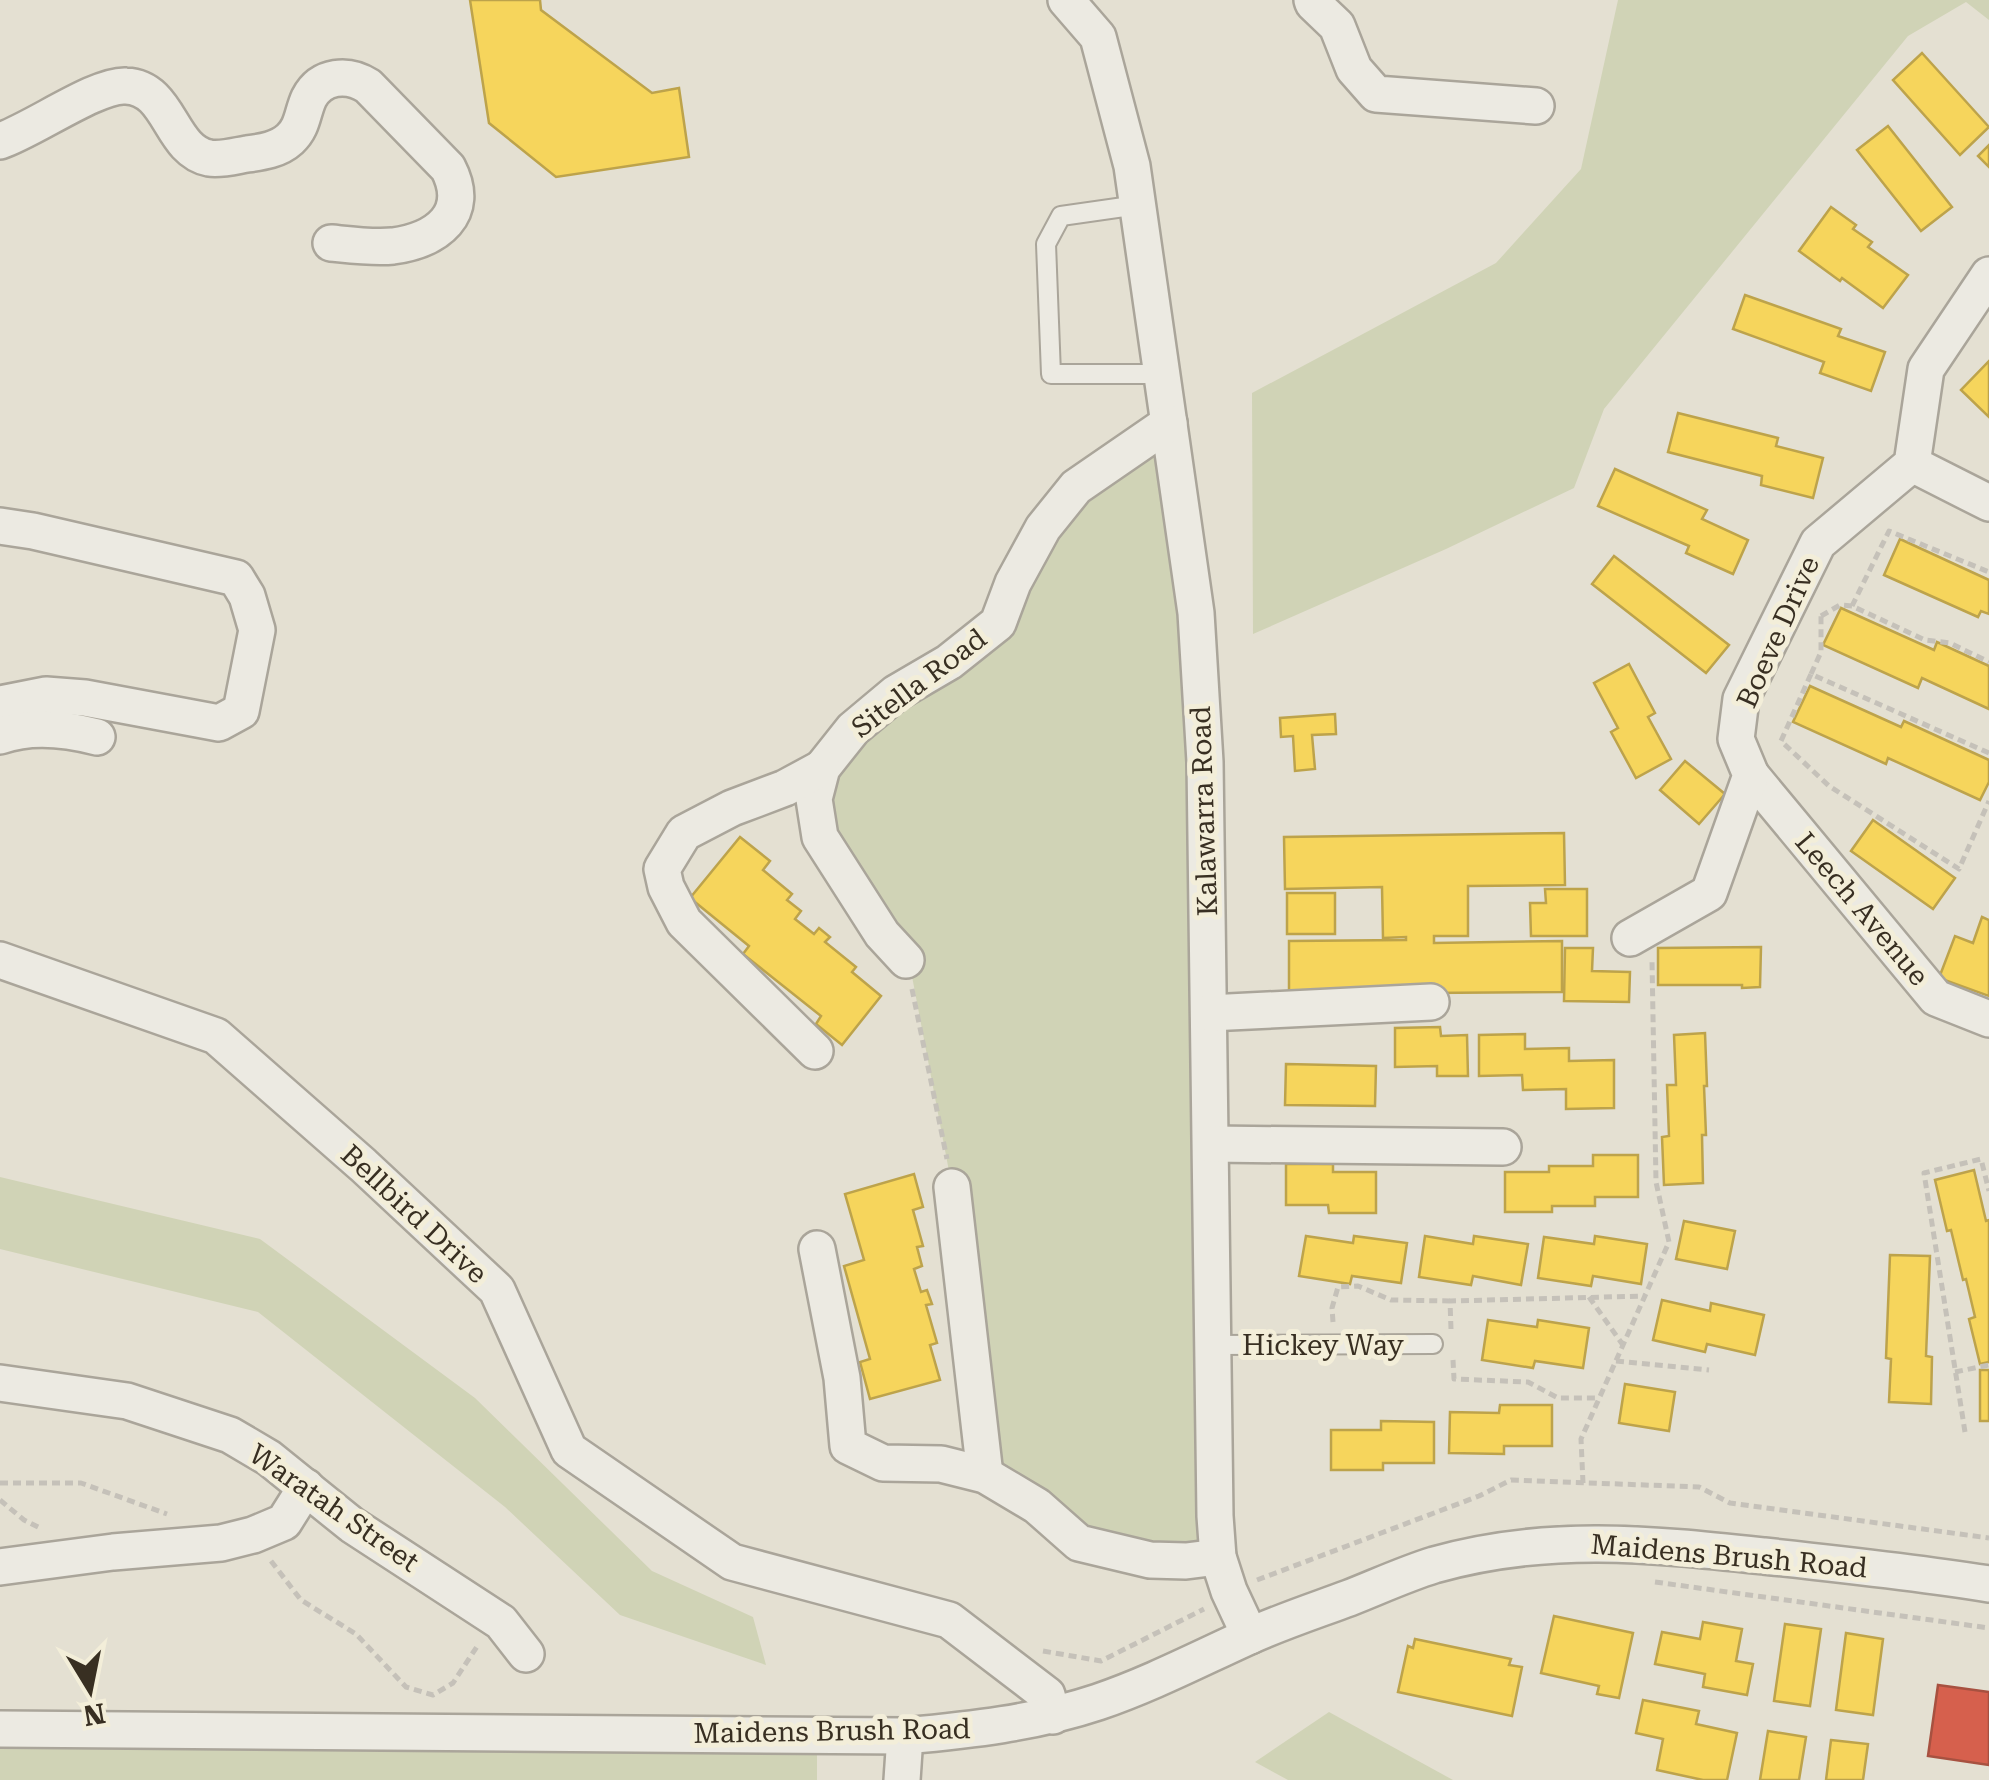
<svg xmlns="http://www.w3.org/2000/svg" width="1989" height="1780" viewBox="0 0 1989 1780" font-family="'Roboto Serif',serif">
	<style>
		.green { fill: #d0d3b6 }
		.homes { fill: #f6d55c; stroke: #bda34b; stroke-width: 2.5 }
		.shops { fill: #d6604d; stroke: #a75140; stroke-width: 2.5 }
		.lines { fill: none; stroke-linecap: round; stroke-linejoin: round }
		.service-casing { stroke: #aaa59a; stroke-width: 22 }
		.minor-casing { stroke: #aaa59a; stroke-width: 40 }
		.path { stroke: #c5c1b9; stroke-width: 5; stroke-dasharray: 8 5; stroke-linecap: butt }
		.service { stroke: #eceae2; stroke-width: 18 }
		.minor { stroke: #eceae2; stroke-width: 35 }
		.labels { text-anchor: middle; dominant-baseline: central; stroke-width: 10; stroke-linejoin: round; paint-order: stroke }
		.street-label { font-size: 28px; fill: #382f22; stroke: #f3eed9 }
	</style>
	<rect width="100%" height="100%" fill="#e4e0d2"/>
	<g class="green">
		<polygon points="1618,0 1989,0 1989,20 1966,2 1908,36 1604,409 1574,488 1446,549 1253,634 1252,393 1496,263 1581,169"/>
		<polygon points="1169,423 1196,613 1218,1557 1150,1560 985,1475 952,1187 907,950 820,837 822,768 949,662 1043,528"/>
		<polygon points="0,1177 260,1239 475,1398 652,1571 753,1617 766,1665 620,1615 505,1507 258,1312 0,1249"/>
		<polygon points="1329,1712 1453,1780 1288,1780 1255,1762"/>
		<polygon points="0,1731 817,1738 817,1780 0,1780"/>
	</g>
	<g class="homes">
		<polygon points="470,0 540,0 541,10 652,93 679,88 689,157 556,177 489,123"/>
		<polygon points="1922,53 1989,127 1960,155 1893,80"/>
		<polygon points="1888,126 1952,207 1921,231 1857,150"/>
		<polygon points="1989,145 1989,167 1978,156"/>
		<polygon points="1831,207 1856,225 1853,229 1872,242 1868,247 1908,275 1883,308 1842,278 1840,281 1799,251"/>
		<polygon points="1745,295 1841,329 1838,336 1885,352 1871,391 1820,373 1824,362 1733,329"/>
		<polygon points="1989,361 1989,417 1961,390"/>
		<polygon points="1678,413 1778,438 1776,446 1823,458 1813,498 1761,485 1762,476 1668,452"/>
		<polygon points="1615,469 1707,510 1702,519 1748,540 1733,574 1686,553 1689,546 1598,506"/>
		<polygon points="1900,539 1989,580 1989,614 1981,611 1978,617 1884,575"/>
		<polygon points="1614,556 1729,645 1706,673 1592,584"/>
		<polygon points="1841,608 1934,650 1937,642 1989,666 1989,709 1922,678 1918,688 1823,645"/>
		<polygon points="1629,664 1655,713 1648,717 1671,759 1636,778 1611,732 1618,728 1594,683"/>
		<polygon points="1810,686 1901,727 1904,721 1989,760 1989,782 1980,800 1888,758 1886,764 1793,722"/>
		<polygon points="1335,714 1336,734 1312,735 1315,769 1295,771 1293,736 1281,737 1280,718"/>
		<polygon points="1685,761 1725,794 1699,824 1660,790"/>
		<polygon points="1873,820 1955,878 1933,909 1851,851"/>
		<polygon points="1564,833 1565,885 1468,886 1468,936 1434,936 1434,943 1562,941 1562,992 1289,994 1289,941 1406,940 1406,937 1383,938 1382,887 1285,889 1284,837"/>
		<polygon points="740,837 770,861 763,870 792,894 787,900 801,911 795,919 814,934 819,928 830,937 825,942 856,967 852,972 881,996 842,1045 816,1024 821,1016 743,954 749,946 690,898"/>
		<polygon points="1545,889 1587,889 1587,936 1531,936 1530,903 1546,903"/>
		<rect x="1287" y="893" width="48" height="41"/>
		<polygon points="1982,917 1989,920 1989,996 1939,978 1955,936 1973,943"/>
		<polygon points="1761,947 1760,987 1742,988 1742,985 1658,985 1658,948"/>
		<polygon points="1565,948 1593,948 1592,971 1630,972 1629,1002 1564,1001"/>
		<polygon points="1440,1027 1441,1036 1467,1035 1468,1076 1437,1076 1437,1066 1395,1067 1395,1028"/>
		<polygon points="1705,1033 1707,1086 1704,1086 1706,1135 1702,1135 1703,1183 1664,1185 1662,1137 1669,1136 1667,1085 1676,1085 1674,1035"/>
		<polygon points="1525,1034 1525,1049 1569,1048 1569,1061 1614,1060 1614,1108 1566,1109 1566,1089 1523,1090 1522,1075 1479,1076 1479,1035"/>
		<polygon points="1286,1064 1376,1066 1375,1106 1285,1105"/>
		<polygon points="1593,1155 1638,1155 1638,1197 1595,1197 1595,1206 1552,1206 1552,1212 1505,1212 1505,1172 1549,1172 1549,1166 1593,1166"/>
		<polygon points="1286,1164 1333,1164 1333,1172 1376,1172 1376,1213 1329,1213 1328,1205 1286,1205"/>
		<polygon points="1974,1170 1986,1221 1989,1220 1989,1362 1980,1364 1969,1319 1975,1317 1966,1279 1963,1280 1951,1230 1947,1231 1935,1180"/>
		<polygon points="914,1174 923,1207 913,1210 923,1246 917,1247 922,1266 914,1269 921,1292 927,1290 932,1304 926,1305 937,1343 930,1345 940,1380 870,1399 860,1362 870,1359 844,1266 864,1260 845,1194"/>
		<polygon points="1684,1221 1735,1231 1727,1269 1676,1259"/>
		<polygon points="1306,1236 1353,1243 1354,1236 1407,1243 1401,1283 1352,1276 1350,1284 1299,1276"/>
		<polygon points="1425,1236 1473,1244 1474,1236 1528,1244 1521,1285 1473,1276 1471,1285 1419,1277"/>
		<polygon points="1595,1236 1647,1244 1641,1284 1593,1276 1591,1286 1538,1278 1544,1237 1594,1244"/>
		<polygon points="1890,1255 1930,1256 1926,1356 1932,1357 1931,1404 1889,1402 1891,1359 1886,1358"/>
		<polygon points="1662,1300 1710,1311 1711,1303 1764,1315 1755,1355 1707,1344 1705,1352 1653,1340"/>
		<polygon points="1488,1320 1537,1327 1538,1320 1589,1328 1583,1368 1535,1361 1533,1368 1482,1360"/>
		<rect x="1980" y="1370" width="9" height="51"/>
		<polygon points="1625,1384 1675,1392 1669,1431 1619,1423"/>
		<polygon points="1500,1405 1552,1405 1552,1446 1504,1446 1504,1454 1449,1453 1450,1412 1499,1413"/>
		<polygon points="1381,1421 1434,1422 1434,1463 1383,1463 1383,1470 1331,1470 1331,1430 1381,1430"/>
		<polygon points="1554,1616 1633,1633 1619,1698 1597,1694 1599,1686 1541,1673"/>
		<polygon points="1703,1622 1742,1629 1736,1661 1753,1664 1747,1695 1703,1687 1705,1674 1655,1664 1662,1632 1700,1639"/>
		<polygon points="1785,1624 1821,1629 1810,1706 1774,1701"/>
		<polygon points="1846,1633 1883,1639 1873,1715 1836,1710"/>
		<polygon points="1415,1639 1511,1659 1509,1665 1522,1667 1512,1716 1398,1692 1408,1646 1413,1648"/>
		<polygon points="1643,1700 1699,1711 1696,1724 1737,1733 1727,1780 1703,1780 1657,1770 1663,1739 1636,1733"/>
		<polygon points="1768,1731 1806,1737 1799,1780 1760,1780"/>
		<polygon points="1831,1740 1868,1744 1863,1780 1826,1780"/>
	</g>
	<polygon class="shops" points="1938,1685 1989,1692 1989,1765 1928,1756"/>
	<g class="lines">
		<defs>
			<g id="service">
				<polyline points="1138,205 1061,216 1046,244 1051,374 1162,374"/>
				<polyline points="1213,1345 1433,1344"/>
			</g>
			<g id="minor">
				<polyline points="1066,0 1098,37 1132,166 1196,613 1205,762 1215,1516 1218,1557 1229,1591 1250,1636"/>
				<polyline points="1312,0 1313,3 1337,26 1354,69 1376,94 1536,106"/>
				<path d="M0,141C33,130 97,84 126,86C171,88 169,150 209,158C221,160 235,156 247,154C262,152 278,150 290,139C303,127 302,113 309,98C321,75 348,73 368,86L448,168C472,214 437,240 393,246C373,248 351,245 331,243"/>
				<polyline points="1912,464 1989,503"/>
				<polyline points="0,526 33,531 236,578 247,596 257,630 241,711 219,723 85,698 46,695 0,704"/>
				<path d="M0,736C31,725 66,729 97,737"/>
				<polyline points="1751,775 1936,998 1989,1019"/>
				<polyline points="1630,938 1709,893 1751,775 1736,739 1741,699 1818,543 1912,464 1926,369 1989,275"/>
				<polyline points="0,960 216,1036 363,1165 497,1290 569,1450 732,1562 949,1620 1047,1695 1053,1716"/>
				<polyline points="906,960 882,934 820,837 814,799 822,768 853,729 896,693 949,662 998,623 1013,583 1043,528 1076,487 1169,423"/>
				<polyline points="1209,1013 1431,1002"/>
				<polyline points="815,1051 684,922 666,887 662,869 684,833 732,808 785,788 822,768"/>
				<polyline points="1211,1144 1503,1147"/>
				<polyline points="952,1187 985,1475"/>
				<polyline points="817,1249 842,1378 848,1446 883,1463 941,1464 985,1475 1037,1506 1079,1543 1150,1560 1186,1561 1218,1557"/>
				<polyline points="0,1383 127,1401 230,1435 269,1458 352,1525 501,1622 526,1654"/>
				<polyline points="0,1567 113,1552 221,1543 253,1535 284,1522 306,1487"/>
				<path d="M0,1729L905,1736C970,1730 1035,1723 1098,1702C1148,1685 1195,1661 1243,1639C1277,1623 1314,1611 1349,1598C1377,1587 1405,1574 1434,1565C1547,1533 1650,1544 1764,1556C1839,1564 1914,1572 1989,1584"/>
				<polyline points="902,1780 905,1736"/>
			</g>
		</defs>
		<use href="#service" class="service-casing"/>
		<use href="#minor" class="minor-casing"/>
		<g class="path">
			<polyline points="1852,606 1889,531 1989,572"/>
			<polyline points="1821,616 1840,605 1852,606 1925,640 1950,643 1989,662"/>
			<polyline points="1811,674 1821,652 1821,616 1819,615"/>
			<polyline points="1989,753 1811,674 1781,741 1829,786 1959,869 1989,801"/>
			<polyline points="912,989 947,1159"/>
			<polyline points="1589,1297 1623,1345"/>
			<polyline points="1333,1322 1332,1308 1338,1287 1358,1286 1391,1300 1450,1301"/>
			<polyline points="1451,1329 1450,1301 1645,1296"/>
			<polyline points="1453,1360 1454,1379 1528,1382 1558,1398 1598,1398"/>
			<polyline points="1616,1361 1709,1370"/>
			<polyline points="1955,1372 1989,1365"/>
			<polyline points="1965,1432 1924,1173 1981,1159 1989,1191"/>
			<polyline points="0,1483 81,1483 167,1514"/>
			<polyline points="1583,1483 1581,1439 1669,1242 1656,1182 1652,961"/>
			<polyline points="0,1500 24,1520 40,1528"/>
			<polyline points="271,1561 301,1600 356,1634 406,1687 433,1695 453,1683 478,1645"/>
			<polyline points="1257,1580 1479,1496 1511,1480 1699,1487 1730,1503 1989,1538"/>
			<polyline points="1655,1582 1989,1628"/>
			<polyline points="1043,1651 1101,1661 1204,1609"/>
		</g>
		<use href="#service" class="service"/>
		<use href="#minor" class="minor"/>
	</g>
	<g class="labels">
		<g class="street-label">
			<text transform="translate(1778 632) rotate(-66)">Boeve Drive</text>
			<text transform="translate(919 683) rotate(-37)">Sitella Road</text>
			<text transform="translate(1204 811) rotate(-92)">Kalawarra Road</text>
			<text transform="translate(1862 909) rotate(50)">Leech Avenue</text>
			<text transform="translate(414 1214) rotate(43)">Bellbird Drive</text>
			<text x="1323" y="1345">Hickey Way</text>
			<text transform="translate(334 1508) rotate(35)">Waratah Street</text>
			<text transform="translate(1729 1556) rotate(5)">Maidens Brush Road</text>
			<text transform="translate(832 1731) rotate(-1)">Maidens Brush Road</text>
		</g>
	</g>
	<g transform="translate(90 1690) rotate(170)" stroke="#f3eed9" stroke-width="8" paint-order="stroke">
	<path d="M0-8L18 38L0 25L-18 38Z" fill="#382f22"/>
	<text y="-15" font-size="28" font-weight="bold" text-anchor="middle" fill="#382f22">N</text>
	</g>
</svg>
